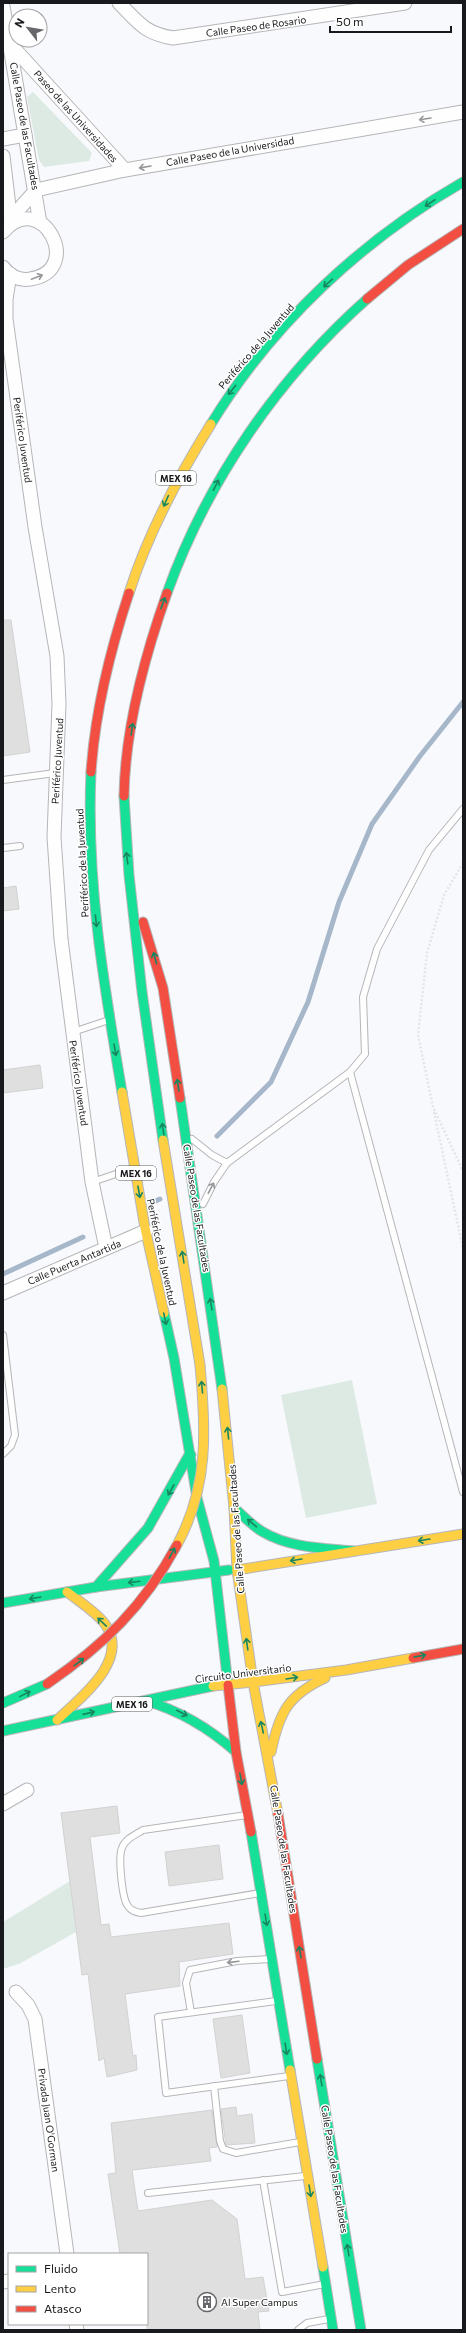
<svg xmlns="http://www.w3.org/2000/svg" width="466" height="2333" viewBox="0 0 466 2333" font-family="Commissioner,sans-serif">
	<style>
		.green { fill: #ddeae3 }
		.lines { fill: none; stroke-linecap: round; stroke-linejoin: round }
		.stream { stroke: #a6b7ca; stroke-width: 5 }
		.building { fill: #e0dfdf; stroke: #d3d2d2 }
		.lane-casing { stroke: #b6b6b9; stroke-width: 8 }
		.street-casing { stroke: #b6b6b9; stroke-width: 15 }
		.fast-casing { stroke: #b6b6b9; stroke-width: 11 }
		.slow-casing { stroke: #b6b6b9; stroke-width: 11 }
		.jam-casing { stroke: #b6b6b9; stroke-width: 11 }
		.path { stroke: #e4e5e6; stroke-width: 2.5; stroke-dasharray: 2 2; stroke-linecap: butt }
		.lane { stroke: #fefeff; stroke-width: 6 }
		.street { stroke: #fefeff; stroke-width: 13 }
		.fast { stroke: #16e098; stroke-width: 9 }
		.slow { stroke: #ffcf43; stroke-width: 9 }
		.jam { stroke: #f24e42; stroke-width: 9 }
		.slow-bridge-casing { stroke: #b6b6b9; stroke-width: 11; stroke-linecap: butt }
		.jam-bridge-casing { stroke: #b6b6b9; stroke-width: 11; stroke-linecap: butt }
		.slow-bridge { stroke: #ffcf43; stroke-width: 9 }
		.jam-bridge { stroke: #f24e42; stroke-width: 9 }
		.oneway { stroke: #969799 }
		.oneway2 { stroke: #178660 }
		.labels { text-anchor: middle; dominant-baseline: central; stroke-width: 3; stroke-linejoin: round; paint-order: stroke }
		.shield { fill: #fff; stroke: #5d5e60; stroke-width: 1 }
		.shield-label { font-size: 9px; font-weight: bold; fill: #18191c }
		.street-label { font-size: 10px; fill: #18191c; stroke: #fff }
		.poi-label { font-size: 10px; fill: #18191c; stroke: #fff; text-anchor: start }
	</style>
	<rect width="100%" height="100%" fill="#f8f9fc"/>
	<g class="green">
		<polygon points="33,92 92,153 89,161 44,167 39,160 27,97"/>
		<polygon points="352,1380 377,1504 306,1518 281,1395"/>
		<polygon points="70,1881 76,1932 19,1964 3,1969 3,1922"/>
	</g>
	<g class="lines">
		<g class="stream">
			<polyline points="217,1136 271,1082 308,1002 339,902 372,824 420,756 463,702"/>
			<polyline points="151,1203 160,1199"/>
			<polyline points="3,1274 83,1237"/>
		</g>
	</g>
	<g class="building">
		<polygon points="3,620 11,620 30,752 3,756"/>
		<polygon points="16,886 19,909 3,911 3,888"/>
		<polygon points="40,1065 43,1088 3,1093 3,1070"/>
		<polygon points="117,1806 120,1833 90,1837 101,1925 109,1924 111,1937 229,1923 233,1954 179,1962 180,1986 125,1994 133,2056 136,2055 137,2070 107,2077 104,2058 99,2061 88,1974 82,1975 61,1813"/>
		<polygon points="219,1845 223,1879 169,1886 165,1852"/>
		<polygon points="242,2015 250,2073 221,2078 213,2019"/>
		<polygon points="236,2107 237,2116 252,2114 255,2143 226,2145 221,2109"/>
		<polygon points="212,2110 217,2147 209,2148 211,2161 132,2170 138,2211 212,2200 237,2219 245,2279 263,2277 269,2311 258,2312 260,2330 147,2330 147,2254 120,2254 108,2174 116,2173 111,2123"/>
	</g>
	<g class="lines">
		<defs>
			<g id="lane">
				<polyline points="3,780 55,773"/>
				<polyline points="3,848 20,846"/>
				<polyline points="73,1032 106,1021"/>
				<polyline points="350,1072 463,1492"/>
				<polyline points="192,1139 212,1155 227,1163"/>
				<polyline points="92,1182 131,1169"/>
				<polyline points="203,1204 214,1182 227,1163 350,1072 365,1054 363,997 377,949 429,850 463,809"/>
				<polyline points="3,1335 15,1435 11,1446 3,1454"/>
				<path d="M247,1815L143,1830C135,1835 125,1839 122,1848C118,1857 122,1899 128,1906C131,1911 136,1912 141,1913L260,1893"/>
				<polyline points="276,2001 158,2017 166,2093 289,2076"/>
				<polyline points="191,2012 186,1983 190,1970 237,1961 270,1959"/>
				<polyline points="214,2086 220,2141 223,2149 236,2153 300,2142"/>
				<polyline points="263,2180 282,2292 325,2284"/>
				<polyline points="148,2193 305,2176"/>
				<polyline points="298,2330 307,2323 329,2319"/>
			</g>
			<g id="street">
				<path d="M119,3C139,23 144,33 173,38L405,3"/>
				<polyline points="3,6 40,223"/>
				<polyline points="11,45 125,170"/>
				<polyline points="3,139 25,135"/>
				<polyline points="3,156 11,223"/>
				<polyline points="11,218 36,190 125,170 463,112"/>
				<path d="M3,232C41,187 86,271 30,279C20,281 9,276 3,267"/>
				<polyline points="10,274 6,299 6,319 35,527 57,656 59,704 54,837 61,939 92,1182 106,1248"/>
				<polyline points="3,1293 146,1231"/>
				<polyline points="3,1804 27,1790"/>
				<polyline points="16,1992 28,2005 35,2019 67,2254"/>
				<polyline points="3,2282 9,2281"/>
				<polyline points="76,2324 77,2330"/>
			</g>
			<g id="fast">
				<path d="M211,424C272,324 362,240 463,182"/>
				<path d="M167,593C207,481 278,378 367,299"/>
				<path d="M91,772C86,881 104,986 122,1092"/>
				<polyline points="124,796 129,875 142,992 163,1140"/>
				<polyline points="180,1098 222,1389"/>
				<polyline points="164,1313 174,1358 197,1498 214,1561 228,1685"/>
				<path d="M234,1508C244,1516 252,1526 263,1532C290,1548 323,1548 354,1551"/>
				<polyline points="96,1587 148,1528 189,1455 191,1455"/>
				<polyline points="3,1603 96,1587 229,1570"/>
				<path d="M146,1701C181,1711 209,1728 236,1752"/>
				<polyline points="3,1703 47,1684"/>
				<polyline points="3,1731 213,1686"/>
				<polyline points="251,1832 290,2070"/>
				<polyline points="317,2059 361,2330"/>
				<polyline points="323,2267 333,2330"/>
			</g>
			<g id="slow">
				<path d="M129,593C148,533 178,477 211,424"/>
				<polyline points="122,1092 145,1228 164,1313"/>
				<polyline points="163,1140 200,1365"/>
				<polyline points="237,1570 463,1534"/>
				<polyline points="213,1686 253,1682 237,1570 234,1508 222,1389"/>
				<path d="M57,1720C80,1698 131,1660 105,1624C95,1611 80,1602 67,1592"/>
				<path d="M271,1752C279,1713 288,1695 325,1678"/>
				<polyline points="278,1814 253,1682 346,1670 413,1658"/>
				<polyline points="290,2070 323,2267"/>
			</g>
			<g id="jam">
				<polyline points="367,299 408,265 463,229"/>
				<path d="M91,772C95,711 110,651 129,593"/>
				<path d="M124,796C125,728 144,658 167,593"/>
				<polyline points="143,922 163,988 180,1098"/>
				<polyline points="413,1658 463,1649"/>
				<polyline points="228,1685 236,1752 251,1832"/>
				<polyline points="278,1814 317,2059"/>
			</g>
		</defs>
		<use href="#lane" class="lane-casing"/>
		<use href="#street" class="street-casing"/>
		<use href="#fast" class="fast-casing"/>
		<use href="#slow" class="slow-casing"/>
		<use href="#jam" class="jam-casing"/>
		<g class="path">
			<polyline points="463,863 444,895 427,953 418,1035 433,1107 463,1171"/>
			<polyline points="434,1112 463,1249"/>
		</g>
		<use href="#lane" class="lane"/>
		<use href="#street" class="street"/>
		<use href="#fast" class="fast"/>
		<use href="#slow" class="slow"/>
		<use href="#jam" class="jam"/>
		<defs>
			<path id="slow-bridge" d="M177,1545C209,1486 206,1430 200,1365"/>
			<path id="jam-bridge" d="M47,1684C104,1645 144,1606 177,1545"/>
		</defs>
		<use href="#slow-bridge" class="slow-bridge-casing"/>
		<use href="#jam-bridge" class="jam-bridge-casing"/>
		<use href="#slow-bridge" class="slow-bridge"/>
		<use href="#jam-bridge" class="jam-bridge"/>
	</g>
	<defs><path id="oneway-shaft" d="M-6 0H5M1.5-3L5.5 0L1.5 3" fill="none" stroke-width="1.6" stroke-linecap="round" stroke-linejoin="round"/></defs>
	<g class="oneway">
		<use href="#oneway-shaft" transform="translate(425 119) rotate(171)"/>
		<use href="#oneway-shaft" transform="translate(145 167) rotate(170)"/>
		<use href="#oneway-shaft" transform="translate(37 277) rotate(-21)"/>
		<use href="#oneway-shaft" transform="translate(211 1188) rotate(-62)"/>
		<use href="#oneway-shaft" transform="translate(233 1962) rotate(173)"/>
	</g>
	<g class="oneway2">
		<use href="#oneway-shaft" transform="translate(430 203) rotate(147)"/>
		<use href="#oneway-shaft" transform="translate(328 283) rotate(138)"/>
		<use href="#oneway-shaft" transform="translate(232 390) rotate(129)"/>
		<use href="#oneway-shaft" transform="translate(216 485) rotate(-63)"/>
		<use href="#oneway-shaft" transform="translate(166 501) rotate(114)"/>
		<use href="#oneway-shaft" transform="translate(163 603) rotate(-70)"/>
		<use href="#oneway-shaft" transform="translate(132 729) rotate(-82)"/>
		<use href="#oneway-shaft" transform="translate(127 858) rotate(-98)"/>
		<use href="#oneway-shaft" transform="translate(96 921) rotate(84)"/>
		<use href="#oneway-shaft" transform="translate(155 958) rotate(-105)"/>
		<use href="#oneway-shaft" transform="translate(115 1050) rotate(80)"/>
		<use href="#oneway-shaft" transform="translate(178 1085) rotate(-99)"/>
		<use href="#oneway-shaft" transform="translate(163 1129) rotate(-99)"/>
		<use href="#oneway-shaft" transform="translate(139 1192) rotate(80)"/>
		<use href="#oneway-shaft" transform="translate(183 1257) rotate(-99)"/>
		<use href="#oneway-shaft" transform="translate(211 1304) rotate(-99)"/>
		<use href="#oneway-shaft" transform="translate(165 1319) rotate(78)"/>
		<use href="#oneway-shaft" transform="translate(202 1387) rotate(-95)"/>
		<use href="#oneway-shaft" transform="translate(228 1433) rotate(-96)"/>
		<use href="#oneway-shaft" transform="translate(171 1490) rotate(119)"/>
		<use href="#oneway-shaft" transform="translate(252 1523) rotate(-140)"/>
		<use href="#oneway-shaft" transform="translate(424 1540) rotate(171)"/>
		<use href="#oneway-shaft" transform="translate(172 1553) rotate(-62)"/>
		<use href="#oneway-shaft" transform="translate(296 1560) rotate(171)"/>
		<use href="#oneway-shaft" transform="translate(134 1582) rotate(173)"/>
		<use href="#oneway-shaft" transform="translate(35 1598) rotate(170)"/>
		<use href="#oneway-shaft" transform="translate(102 1622) rotate(-136)"/>
		<use href="#oneway-shaft" transform="translate(247 1644) rotate(-98)"/>
		<use href="#oneway-shaft" transform="translate(420 1656) rotate(-10)"/>
		<use href="#oneway-shaft" transform="translate(79 1662) rotate(-38)"/>
		<use href="#oneway-shaft" transform="translate(292 1678) rotate(-9)"/>
		<use href="#oneway-shaft" transform="translate(25 1694) rotate(-26)"/>
		<use href="#oneway-shaft" transform="translate(89 1713) rotate(-13)"/>
		<use href="#oneway-shaft" transform="translate(182 1713) rotate(27)"/>
		<use href="#oneway-shaft" transform="translate(262 1727) rotate(-103)"/>
		<use href="#oneway-shaft" transform="translate(241 1779) rotate(79)"/>
		<use href="#oneway-shaft" transform="translate(266 1920) rotate(81)"/>
		<use href="#oneway-shaft" transform="translate(300 1952) rotate(-99)"/>
		<use href="#oneway-shaft" transform="translate(286 2049) rotate(81)"/>
		<use href="#oneway-shaft" transform="translate(321 2080) rotate(-99)"/>
		<use href="#oneway-shaft" transform="translate(310 2191) rotate(81)"/>
		<use href="#oneway-shaft" transform="translate(348 2250) rotate(-99)"/>
	</g>
	<defs>
		<symbol id="building-ring" viewBox="-11 -11 22 22"><circle r="9.5" fill="#fff" stroke="#66676a" stroke-width="1.5"/><path d="M-4-6H4V6H1V3H-1V6H-4ZM-2.5-4.3h1.7v1.8h-1.7ZM.8-4.3h1.7v1.8H.8ZM-2.5-1h1.7V.8h-1.7ZM.8-1h1.7V.8H.8Z" fill="#66676a"/></symbol>
	</defs>
	<g fill-rule="evenodd">
		<use href="#building-ring" x="196" y="2291" width="22" height="22"/>
	</g>
	<g class="labels">
		<g class="shield">
			<rect x="156" y="471" width="40" height="14" rx="3"/>
			<rect x="116" y="1166" width="40" height="14" rx="3"/>
			<rect x="112" y="1697" width="40" height="14" rx="3"/>
		</g>
		<g class="shield-label">
			<text x="176" y="478">MEX 16</text>
			<text x="136" y="1173">MEX 16</text>
			<text x="132" y="1704">MEX 16</text>
		</g>
		<g class="street-label">
			<text transform="translate(256 26) rotate(-8)">Calle Paseo de Rosario</text>
			<text transform="translate(76 116) rotate(48)">Paseo de las Universidades</text>
			<text transform="translate(25 126) rotate(80)">Calle Paseo de las Facultades</text>
			<text transform="translate(230 151) rotate(-10)">Calle Paseo de la Universidad</text>
			<text transform="translate(256 346) rotate(-49)">Periférico de la Juventud</text>
			<text transform="translate(23 440) rotate(82)">Periférico Juventud</text>
			<text transform="translate(57 761) rotate(-87)">Periférico Juventud</text>
			<text transform="translate(82 863) rotate(-93)">Periférico de la Juventud</text>
			<text transform="translate(79 1083) rotate(82)">Periférico Juventud</text>
			<text transform="translate(197 1208) rotate(81)">Calle Paseo de las Facultades</text>
			<text transform="translate(162 1252) rotate(78)">Periférico de la Juventud</text>
			<text transform="translate(74 1262) rotate(-23)">Calle Puerta Antartida</text>
			<text transform="translate(236 1529) rotate(-94)">Calle Paseo de las Facultades</text>
			<text transform="translate(243 1673) rotate(-7)">Circuito Universitario</text>
			<text transform="translate(284 1849) rotate(81)">Calle Paseo de las Facultades</text>
			<text transform="translate(49 2120) rotate(82)">Privada Juan O'Gorman</text>
			<text transform="translate(335 2169) rotate(81)">Calle Paseo de las Facultades</text>
		</g>
		<g class="poi-label">
			<text x="221" y="2302">Al Super Campus</text>
		</g>
	</g>
	<rect width="466" height="2333" fill="none" stroke="#18191c" stroke-width="8"/>
	<rect x="8" y="2253" width="140" height="72" fill="#ffffff" stroke="#a3a3a4"/>
	<rect x="16" y="2266" width="20" height="6" fill="#16e098" stroke="#a3a3a4"/>
	<text x="44" y="2273" font-size="12" fill="#18191c">Fluido</text>
	<rect x="16" y="2286" width="20" height="6" fill="#ffcf43" stroke="#a3a3a4"/>
	<text x="44" y="2293" font-size="12" fill="#18191c">Lento</text>
	<rect x="16" y="2306" width="20" height="6" fill="#f24e42" stroke="#a3a3a4"/>
	<text x="44" y="2313" font-size="12" fill="#18191c">Atasco</text>
	<g transform="translate(28 28) rotate(301)"><circle r="19" fill="#ffffff" stroke="#a3a3a4"/>
	<path d="M0-3L7 15L0 10L-7 15Z" fill="#66676a"/>
	<text y="-6" font-size="11" font-weight="bold" text-anchor="middle" fill="#18191c">N</text>
	</g>
	<path d="M330 26v6h121v-6" fill="none" stroke="#18191c" stroke-width="2"/>
	<text x="336" y="26" font-size="12" fill="#18191c" stroke="#ffffff" stroke-width="3" paint-order="stroke">50 m</text>
</svg>
